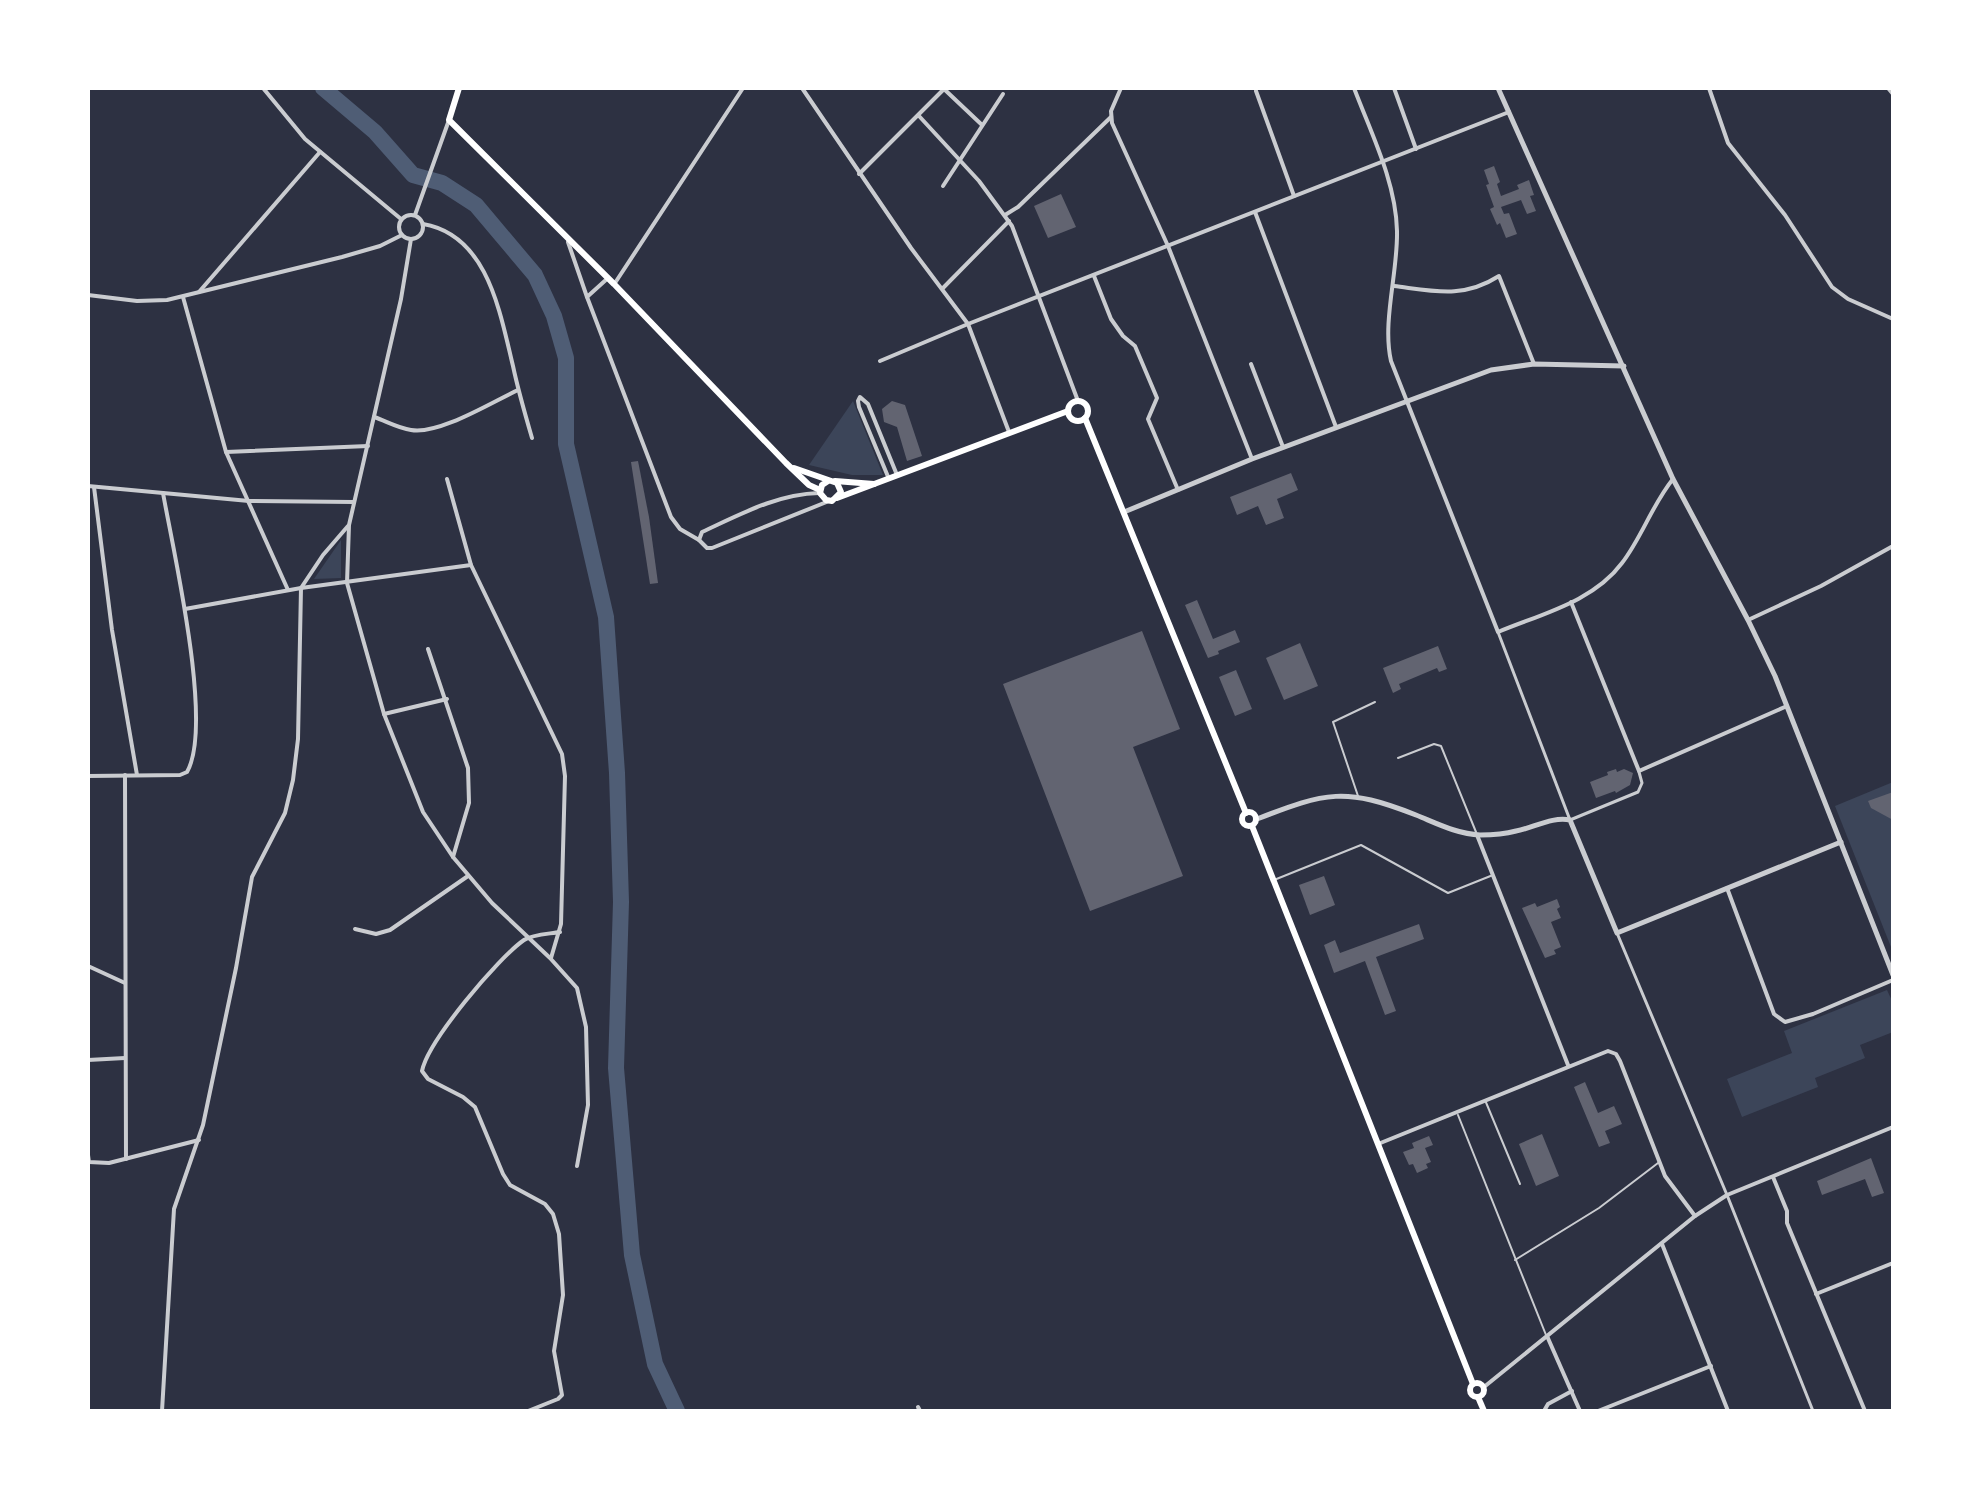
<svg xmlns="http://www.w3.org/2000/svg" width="1981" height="1499" viewBox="0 0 1981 1499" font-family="Arial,sans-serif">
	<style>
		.green { fill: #3c4559 }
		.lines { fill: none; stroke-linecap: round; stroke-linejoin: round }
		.river { stroke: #4f5d75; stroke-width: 16 }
		.building { fill: #626471 }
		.service { stroke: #caccd0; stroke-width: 2 }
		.pedestrian { stroke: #caccd0; stroke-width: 3 }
		.minor { stroke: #caccd0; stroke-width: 4 }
		.tertiary { stroke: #caccd0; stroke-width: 5 }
		.secondary { stroke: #fff; stroke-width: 6 }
	</style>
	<rect width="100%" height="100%" fill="#2d3142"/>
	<g class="green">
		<polygon points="853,401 883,475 852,475 809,465"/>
		<polygon points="341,540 341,578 314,579"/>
		<polygon points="1893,782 1893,952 1835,806"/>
		<polygon points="1887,990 1893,1003 1893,1032 1860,1045 1865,1058 1815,1078 1818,1087 1742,1117 1727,1079 1792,1053 1784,1031"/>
	</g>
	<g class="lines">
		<polyline class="river" points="323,88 375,132 413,175 442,183 476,205 535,275 554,316 566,358 566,444 606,617 617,773 621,902 616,1068 632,1255 655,1364 677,1411"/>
	</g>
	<g class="building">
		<polygon points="1494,166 1500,182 1497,184 1501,196 1519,189 1517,185 1529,180 1534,195 1530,196 1536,211 1527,214 1521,200 1501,207 1504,214 1509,213 1517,234 1506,238 1500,223 1497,225 1490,209 1494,207 1486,185 1489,184 1484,170"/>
		<polygon points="1061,194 1076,227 1048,238 1034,206"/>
		<polygon points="892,401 905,405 922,456 907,461 897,427 884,422 882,409"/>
		<polygon points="638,461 649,517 658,583 650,584 631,462"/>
		<polygon points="1291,473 1298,490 1277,499 1284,518 1266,525 1258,506 1237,515 1230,497"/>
		<polygon points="1197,600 1213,639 1235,630 1240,642 1218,651 1219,654 1208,658 1185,605"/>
		<polygon points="1142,631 1180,729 1133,747 1183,876 1090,911 1003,684"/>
		<polygon points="1300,643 1318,686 1284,700 1266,658"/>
		<polygon points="1438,646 1447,669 1439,672 1437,668 1399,684 1401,689 1393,693 1383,668"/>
		<polygon points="1236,670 1252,709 1235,716 1219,677"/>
		<polygon points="1616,769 1617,772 1624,769 1633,773 1630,785 1616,793 1615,791 1596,798 1590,782 1608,775 1607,772"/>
		<polygon points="1893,792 1893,820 1871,808 1868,801"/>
		<polygon points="1324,876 1335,905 1310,915 1299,885"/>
		<polygon points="1557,899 1560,907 1557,909 1561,918 1551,922 1561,947 1554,950 1556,954 1545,958 1522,908 1535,903 1537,907"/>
		<polygon points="1419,924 1424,939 1376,957 1396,1011 1385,1015 1365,961 1334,973 1324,945 1335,940 1340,953"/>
		<polygon points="1585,1082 1598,1113 1614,1106 1622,1124 1605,1131 1610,1143 1599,1147 1574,1087"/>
		<polygon points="1542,1134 1559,1176 1536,1186 1519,1144"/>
		<polygon points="1429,1136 1433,1145 1425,1148 1431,1162 1426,1164 1428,1168 1417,1173 1413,1164 1409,1165 1403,1152 1414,1148 1412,1143"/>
		<polygon points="1871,1158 1884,1193 1872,1197 1865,1179 1822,1195 1817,1181"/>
	</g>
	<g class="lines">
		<g class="service">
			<polyline points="1398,758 1434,744 1441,746 1476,832"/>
			<polyline points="1358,796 1333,722 1375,702"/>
			<polyline points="1274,880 1361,845 1448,893 1493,875"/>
			<polyline points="1485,1100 1520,1184"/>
			<polyline points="1458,1115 1546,1335"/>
			<polyline points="1515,1260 1599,1208 1658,1163"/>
		</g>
		<g class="pedestrian">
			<polyline points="1498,632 1570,820 1638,792 1642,783 1639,772"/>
			<polyline points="1617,933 1727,1195 1813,1411"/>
		</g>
		<g class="minor">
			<polyline points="263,88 305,139 401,219"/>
			<polyline points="802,88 911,248 968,324 1009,432"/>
			<polyline points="1121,88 1111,111 1112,123 1168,246 1252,459"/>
			<path d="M1354,88C1371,133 1396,182 1397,231C1398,272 1382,322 1391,361L1498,632C1541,614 1593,602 1622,563C1642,537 1652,505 1673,479"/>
			<polyline points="1394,88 1416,149"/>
			<polyline points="1709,88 1728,143 1785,215 1832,287 1848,299 1893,319"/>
			<polyline points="1888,88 1893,94"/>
			<polyline points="944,89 981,124"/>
			<polyline points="1256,91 1294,196"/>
			<polyline points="919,116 979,181 1012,226 1078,401"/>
			<polyline points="859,174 945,88"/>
			<polyline points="943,186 1003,94"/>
			<polyline points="1255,212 1336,427"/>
			<circle cx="411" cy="227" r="12"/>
			<polyline points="415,215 449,120"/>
			<polyline points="1005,215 1018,207 1111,117"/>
			<path d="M423,224C488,235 500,313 513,366C518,390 525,414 532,438"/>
			<polyline points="411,239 401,299 349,525 347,583 384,714 423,812 453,857 492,903 550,958 577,988 586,1027 588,1105 577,1166"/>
			<polyline points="568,242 587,297 671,517 680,529 699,540 707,548 712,548 829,501"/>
			<polyline points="1094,276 1111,319 1123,336 1135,346 1157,398 1148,419 1178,490"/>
			<polyline points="615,283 743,88"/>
			<path d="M1394,286C1434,291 1463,299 1499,276L1534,364"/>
			<polyline points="943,288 1009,221"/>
			<polyline points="199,292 320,152"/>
			<polyline points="88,295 137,301 167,300 342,257 380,246 402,235"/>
			<polyline points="183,297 226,452 288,590"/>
			<polyline points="587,297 608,278"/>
			<polyline points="880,361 968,324 1509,112"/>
			<polyline points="1251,364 1283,447"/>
			<path d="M374,417C386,421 398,428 411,430C439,435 492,402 518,390"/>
			<polyline points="226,452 368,446"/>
			<polyline points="447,479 471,565 562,754 565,776 561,924 551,958"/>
			<polyline points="889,479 859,407 858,401 860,397 868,404 897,475"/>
			<polyline points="88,486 249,501 354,502"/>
			<polyline points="94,487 112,630 137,775"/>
			<path d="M699,540L702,532C739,515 777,494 819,493"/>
			<polyline points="1571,602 1639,771 1787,706"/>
			<polyline points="185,609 301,588 471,565"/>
			<polyline points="1748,620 1821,586 1893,546"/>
			<polyline points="428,649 468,768 469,803 453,857"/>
			<polyline points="384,714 447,699"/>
			<polyline points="125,775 126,1159"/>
			<path d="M88,776L180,775L187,772C214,725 173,550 163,493"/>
			<polyline points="1477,835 1568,1065"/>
			<polyline points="1727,888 1774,1014 1785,1022 1813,1014 1893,980"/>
			<polyline points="355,929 376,934 390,930 468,876"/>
			<polyline points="88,966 125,983"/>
			<polyline points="88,1060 125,1058"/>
			<polyline points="1378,1144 1608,1051 1616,1054 1620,1061 1665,1176 1695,1216"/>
			<polyline points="88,1155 89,1162 109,1163 199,1140"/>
			<polyline points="1773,1177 1787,1211 1787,1223 1865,1411"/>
			<polyline points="1662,1244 1728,1411"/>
			<polyline points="1816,1294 1893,1263"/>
			<polyline points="1547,1336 1580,1411"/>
			<polyline points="1484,1387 1695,1216 1727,1195 1893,1127"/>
			<polyline points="918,1407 920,1411"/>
			<polyline points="162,1411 174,1209 203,1125 236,968 252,877 285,813 293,780 298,739 301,588 323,555 348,526"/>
			<path d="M528,1411L558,1399L562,1395L554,1351L563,1295L559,1234L553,1214L545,1204L510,1185L503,1174L475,1107L463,1097L428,1079L422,1071C428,1041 498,958 524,940C533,934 549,934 560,932"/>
			<polyline points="1544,1411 1548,1404 1572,1391"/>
			<polyline points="1598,1411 1711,1366"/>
		</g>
		<g class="tertiary">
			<polyline points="1498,88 1673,479 1748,620 1775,676 1893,975"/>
			<polyline points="1124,512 1252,459 1491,370 1534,364 1624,366"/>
			<path d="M1257,819C1326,792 1345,787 1416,815C1436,823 1457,834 1480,835C1492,835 1505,834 1516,831C1533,828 1553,816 1570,820L1617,933L1841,842"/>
		</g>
		<g class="secondary">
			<polyline points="459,88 449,120 614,284 786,463 809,485 820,490"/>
			<circle cx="1078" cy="411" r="10"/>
			<polyline points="1085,418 1246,813"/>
			<polyline points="794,468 837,483 841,492 832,501 826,500 820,493 822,485 828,481"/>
			<polyline points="835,481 874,484"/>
			<polyline points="837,498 1068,411"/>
			<circle cx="1249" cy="819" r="7"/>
			<polyline points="1252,826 1473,1384"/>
			<circle cx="1477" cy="1390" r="7"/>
			<polyline points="1478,1397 1484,1411"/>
		</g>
	</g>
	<rect width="1981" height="1499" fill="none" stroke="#ffffff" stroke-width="180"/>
</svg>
